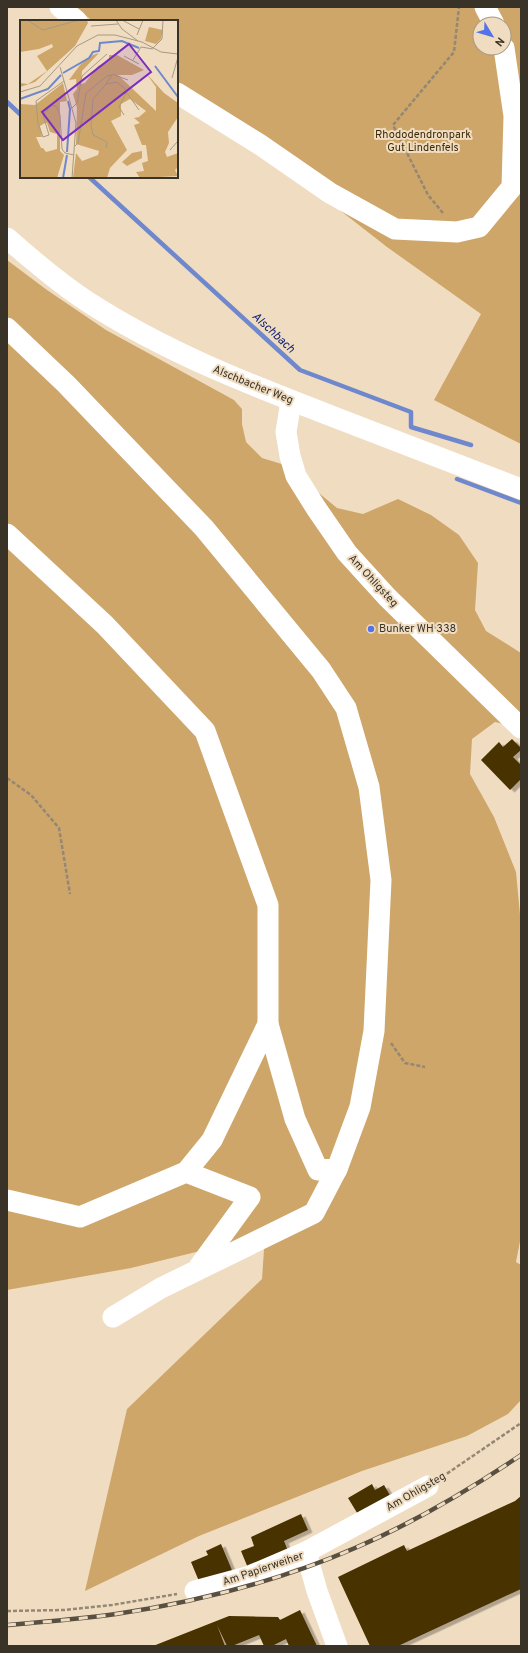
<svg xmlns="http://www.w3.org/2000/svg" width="528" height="1653" viewBox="0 0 528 1653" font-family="Overpass,sans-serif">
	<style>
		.green { fill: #cea669; fill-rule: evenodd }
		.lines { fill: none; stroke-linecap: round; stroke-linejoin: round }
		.stream { stroke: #6f88cd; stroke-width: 4.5 }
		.building { fill: #473004; filter: url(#shadow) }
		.path { stroke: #948774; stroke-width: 2.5; stroke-dasharray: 4 2; stroke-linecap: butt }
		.minor { stroke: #fff; stroke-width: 21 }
		.rail-casing { stroke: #595042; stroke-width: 4.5 }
		.rail { stroke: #f0ddc1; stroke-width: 3; stroke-dasharray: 9; stroke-linecap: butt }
		.poi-dot { fill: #5274e8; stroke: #f0ddc1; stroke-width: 1.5 }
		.labels { text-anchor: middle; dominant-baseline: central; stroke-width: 4; stroke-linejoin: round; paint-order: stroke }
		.park-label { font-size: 11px; fill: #3c2907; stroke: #f0ddc1 }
		.street-label { font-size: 11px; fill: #393227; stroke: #f0ddc1 }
		.poi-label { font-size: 11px; fill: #393227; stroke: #f0ddc1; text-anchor: start }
		.water-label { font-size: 12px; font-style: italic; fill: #122071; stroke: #f0ddc1 }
		.inset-river { fill: none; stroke: #6f88cd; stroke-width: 2 }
		.inset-road { fill: none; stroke: #a79983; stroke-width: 1 }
		.view { fill: #7b2cbf; fill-opacity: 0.15; stroke: #7b2cbf; stroke-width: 2 }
		.inset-edge { fill: none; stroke: #393227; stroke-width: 2 }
	</style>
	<defs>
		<filter id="shadow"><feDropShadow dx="4.5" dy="2.5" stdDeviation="0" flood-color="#0004"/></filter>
	</defs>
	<rect width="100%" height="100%" fill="#f0ddc1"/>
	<g class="green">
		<path d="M74,7H521V444L434,400L481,314L387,247L177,83V21H93ZM480,24H504V48H480Z"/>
		<polygon points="7,260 47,290 106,330 234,400 242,409 242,424 246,442 262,458 285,465 337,508 363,514 398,499 431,515 459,535 478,563 475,610 486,631 521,653 521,728 495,722 472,739 470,774 494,817 516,872 521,925 521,1236 516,1262 521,1265 521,1400 508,1414 467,1436 362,1471 199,1536 85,1591 127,1409 262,1279 265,1235 131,1268 7,1290"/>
	</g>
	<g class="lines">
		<g class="stream">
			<polyline points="7,102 21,115"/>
			<polyline points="89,177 300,370 411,412 411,427 471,445"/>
			<polyline points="457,479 521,503"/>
		</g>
	</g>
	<g class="building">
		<polygon points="512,739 521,748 521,750 513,757 521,765 521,779 510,790 481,760 499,742 503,747"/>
		<polygon points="372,1484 375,1490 384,1485 391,1497 359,1516 348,1498"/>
		<polygon points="521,1496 521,1589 398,1646 370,1646 338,1577 404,1545 407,1551 515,1501"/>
		<polygon points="301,1514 308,1530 284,1541 288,1551 248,1568 241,1551 254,1546 251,1537"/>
		<polygon points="221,1544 234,1575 201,1586 191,1562 208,1555 206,1551"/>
		<polygon points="300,1610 317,1646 289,1646 286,1639 272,1646 264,1646 259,1635 232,1646 227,1646 217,1625 225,1646 153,1646 229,1616 278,1617 280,1620"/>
	</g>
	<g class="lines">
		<g class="path">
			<polyline points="443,213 428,195 393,125 454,52 459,7"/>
			<polyline points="7,778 31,795 59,828 70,894"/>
			<polyline points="391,1043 405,1063 425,1067"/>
			<polyline points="442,1477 521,1423"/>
			<polyline points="7,1611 64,1610 112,1605 177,1594"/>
		</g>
		<g class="minor">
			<polyline points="60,7 77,21"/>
			<polyline points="485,7 494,24"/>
			<polyline points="177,93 259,144 330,193 395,229 457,232 479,227 512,187 514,116 504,48"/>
			<path d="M7,238C32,260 58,282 85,300C163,351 248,384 334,417C397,441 459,465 521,489"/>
			<polyline points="7,328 66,384 204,528 321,670 346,708 369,787 381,880 374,1031 360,1107 337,1169 318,1170 295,1119 268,1024 212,1140 186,1172 80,1217 7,1200"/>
			<polyline points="291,401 286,432 290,456 296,476 316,508 347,553 387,597 521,728"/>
			<polyline points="7,534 105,625 205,731 268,905 268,1024"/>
			<polyline points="186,1172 250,1197 199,1267"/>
			<polyline points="113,1317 161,1288 314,1213 337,1169"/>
			<polyline points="306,1552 317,1591 337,1646"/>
			<polyline points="195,1591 247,1577 306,1552 428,1486"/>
		</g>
		<defs>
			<path id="rail" d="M7,1625C43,1622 80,1619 116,1614C197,1602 279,1581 355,1548C413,1523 469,1490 521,1455"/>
		</defs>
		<use href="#rail" class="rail-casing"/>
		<use href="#rail" class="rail"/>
	</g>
	<circle class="poi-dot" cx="371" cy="629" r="4"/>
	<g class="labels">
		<g class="park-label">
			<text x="423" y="135">Rhododendronpark<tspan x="423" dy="13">Gut Lindenfels</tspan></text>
		</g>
		<g class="street-label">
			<text transform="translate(253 385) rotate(22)">Alschbacher Weg</text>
			<text transform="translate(373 581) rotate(47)">Am Ohligsteg</text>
			<text transform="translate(416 1492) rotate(-30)">Am Ohligsteg</text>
			<text transform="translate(263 1569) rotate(-19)">Am Papierweiher</text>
		</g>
		<g class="poi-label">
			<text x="379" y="629">Bunker WH 338</text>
		</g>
		<g class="water-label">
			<text transform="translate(273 333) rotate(43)">Alschbach</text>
		</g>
	</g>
	<g transform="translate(20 20)">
		<rect width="158" height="158" fill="#f0ddc1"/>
		<path d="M0,0H67L68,3L55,26L15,62L0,67V63L8,64L27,51L17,36L33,27L32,24L19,29L0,32ZM129,7L143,10L141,19L136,24L125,21ZM79,33L62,51L61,64L65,63L78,46L89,41V35H97L124,50L112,55H98L136,91V67L126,53L144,73L158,83V97L148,112L149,123L145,132L147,137L158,133V147L155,150L158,156L120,158L116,152L124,151L122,143L128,141L126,125H122L114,105L120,103L114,98L119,97L126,91L110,79L101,84V96L91,101L107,130L90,148L87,158H53L56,133L62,141L78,135L79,131L56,124L57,88L53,74L57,69L56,59L49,60L60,45L73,35ZM43,63L47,81L40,82V131L44,135L37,158H0V84L15,85ZM25,103H27L30,112L37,114V129L26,132L23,128H18H21L16,117H22L20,106ZM122,131V138L107,146L102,142L112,133Z" fill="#cea669" fill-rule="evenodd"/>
		<path class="inset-river" d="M135,46L158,77M43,53L69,38L73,32L79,31L80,23L102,21L119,28M0,79L28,69L41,55M47,132L50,89L48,81M43,158L47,135"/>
		<path class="inset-road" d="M7,0L23,10L59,0M96,0L102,9L118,21M102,0L119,9M71,6L98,4M117,15L123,0M133,28L142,19L143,0M104,36L119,44M113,40L121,27L133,29M40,47L56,103L52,158M92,54L108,60M152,58L158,37M44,61L16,81L18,103L23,117L29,115L23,95L32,85L37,87L40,95L42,129L45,133L54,135M0,72L20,66L57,26L78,15H95L122,22L141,32L158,34M107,73L119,90M52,88L57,83L62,56L87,34M55,126L58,123L66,73L87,56L92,55L86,64L97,62L107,71L99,87L104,95M86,128L87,122L73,115L71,105L73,79L86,64M150,130L158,121"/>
		<path class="view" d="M109,24L131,52L43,120L22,92Z"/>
		<rect width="158" height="158" class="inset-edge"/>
	</g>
	<rect width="528" height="1653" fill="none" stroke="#393227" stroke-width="16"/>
	<g transform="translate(492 36) rotate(128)"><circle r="19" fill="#f0ddc1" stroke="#a79983"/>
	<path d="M0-3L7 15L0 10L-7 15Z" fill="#5274e8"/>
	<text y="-6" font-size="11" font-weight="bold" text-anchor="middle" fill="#393227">N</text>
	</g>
</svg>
